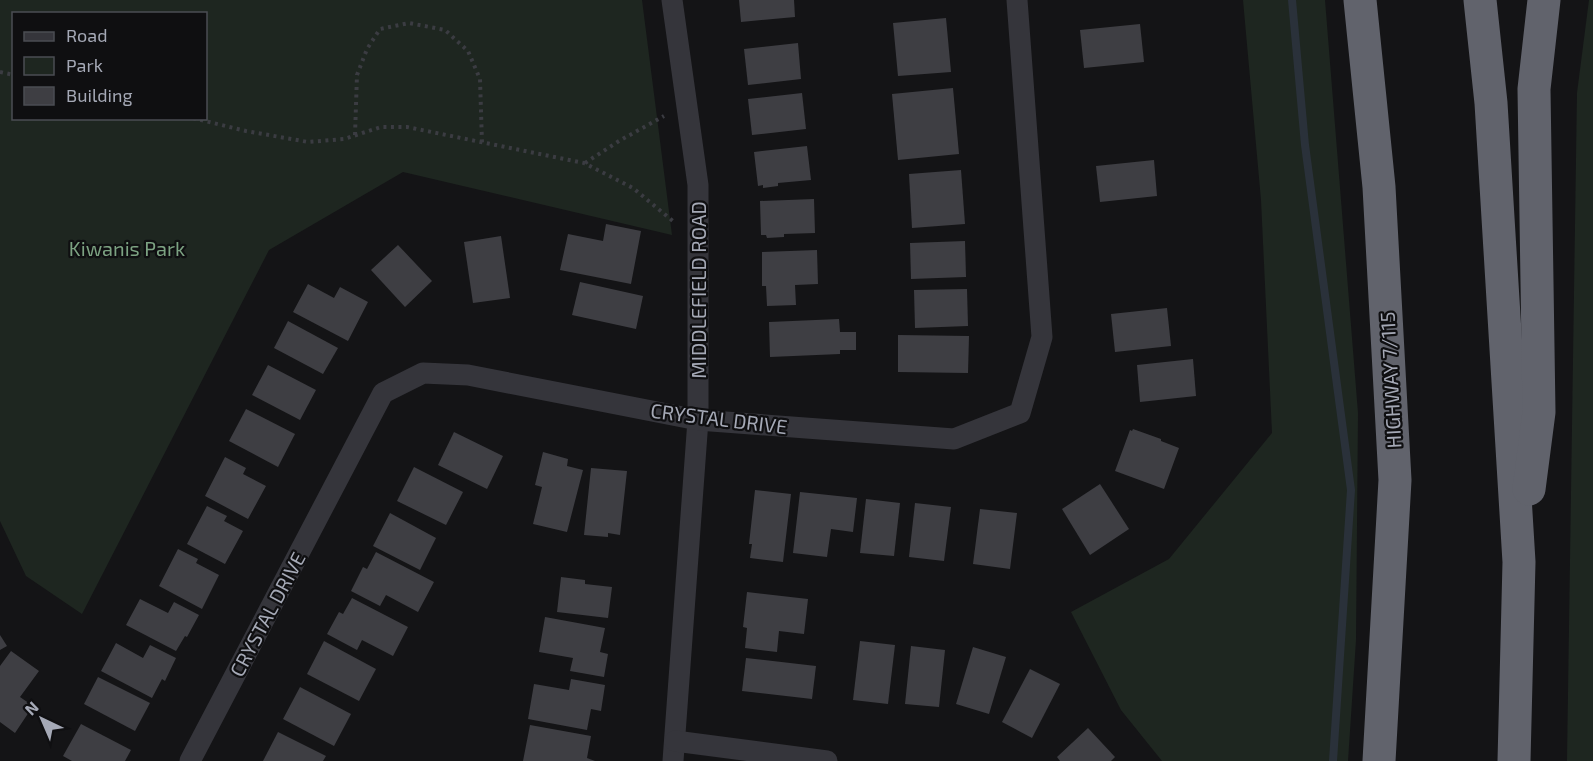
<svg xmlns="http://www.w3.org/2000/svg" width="1593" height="761" viewBox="0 0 1593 761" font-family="'Exo 2',sans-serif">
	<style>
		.green { fill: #1e2620; fill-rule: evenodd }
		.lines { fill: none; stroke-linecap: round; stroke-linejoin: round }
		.stream { stroke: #2a313a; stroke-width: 8 }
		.building { fill: #3e3e43 }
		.path { stroke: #3b3c42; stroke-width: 4; stroke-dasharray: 3 4.5; stroke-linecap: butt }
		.minor { stroke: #35353b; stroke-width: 21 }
		.motorway { stroke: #61636c; stroke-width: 33 }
		.labels { text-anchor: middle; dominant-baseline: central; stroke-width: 4.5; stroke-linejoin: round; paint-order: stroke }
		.park-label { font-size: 20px; fill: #7ca282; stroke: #0f0f11 }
		.street-label { font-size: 20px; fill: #a5a9b6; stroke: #0f0f11 }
	</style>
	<rect width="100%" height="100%" fill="#141416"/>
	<g class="green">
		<path d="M0,0H642L672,235L403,172L269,250L82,614L26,576L0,521ZM14,14H206V118H14Z"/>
		<polygon points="1243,0 1325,0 1358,413 1356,640 1348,761 1162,761 1121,710 1071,612 1169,559 1272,433 1261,200"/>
		<polygon points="1589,0 1593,0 1593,761 1567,761 1577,93"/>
	</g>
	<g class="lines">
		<polyline class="stream" points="1292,0 1305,145 1351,490 1333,761"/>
	</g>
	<g class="building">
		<polygon points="739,0 794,0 795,17 741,22"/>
		<polygon points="946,18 951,72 898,76 893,23"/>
		<polygon points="1140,24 1144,62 1084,68 1080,30"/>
		<polygon points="798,43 801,79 748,85 744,49"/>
		<polygon points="953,88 959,154 898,160 892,94"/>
		<polygon points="802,93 806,129 752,135 748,99"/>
		<polygon points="807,146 811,180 778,183 778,186 763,188 763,185 758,186 754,152"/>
		<polygon points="1154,160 1157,196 1100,202 1096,166"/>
		<polygon points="961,170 965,224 912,228 909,174"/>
		<polygon points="814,199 815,233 784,234 784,237 767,238 766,235 761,235 760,201"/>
		<polygon points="606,224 641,231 631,284 560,270 568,234 603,241"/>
		<polygon points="501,236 510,298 473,303 464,242"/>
		<polygon points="965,241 966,277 911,279 910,243"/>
		<polygon points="398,245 432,281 405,307 371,270"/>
		<polygon points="817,250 818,284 795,285 796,305 767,306 766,286 762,286 762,252"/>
		<polygon points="580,282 643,296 636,329 572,315"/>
		<polygon points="308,284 334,298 340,287 368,302 348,341 293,312"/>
		<polygon points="967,289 968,326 915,328 914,290"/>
		<polygon points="1167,308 1171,346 1115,352 1111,314"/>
		<polygon points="839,319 840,332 856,332 856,350 840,350 840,354 770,357 769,322"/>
		<polygon points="288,321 338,348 323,374 274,348"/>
		<polygon points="898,335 969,336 968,373 898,372"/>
		<polygon points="1193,359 1196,396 1140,402 1137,365"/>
		<polygon points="268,365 316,390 300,420 252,395"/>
		<polygon points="246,409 295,434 278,467 229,441"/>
		<polygon points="1133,429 1161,439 1161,441 1179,448 1164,489 1115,471 1130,430 1132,431"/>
		<polygon points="454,432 503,456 487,489 438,465"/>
		<polygon points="543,452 568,459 567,466 583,470 567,532 533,524 542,487 535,485"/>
		<polygon points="225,457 246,468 243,474 266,486 248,519 205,496"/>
		<polygon points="414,467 463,492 446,525 397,501"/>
		<polygon points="591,468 627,471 620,535 608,533 608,537 584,535"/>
		<polygon points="1100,484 1129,529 1090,555 1062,509"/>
		<polygon points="755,490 791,494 783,562 750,558 752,544 749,544"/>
		<polygon points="800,492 857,498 853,532 831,529 827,557 793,553"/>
		<polygon points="866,499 900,503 894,556 860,553"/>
		<polygon points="915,503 951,507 944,561 909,557"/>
		<polygon points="207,506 227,516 224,521 243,531 225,564 187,544"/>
		<polygon points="980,509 1017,513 1010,569 973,564"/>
		<polygon points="390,513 436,538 420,570 373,546"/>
		<polygon points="178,549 198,559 196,563 219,575 202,609 159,586"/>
		<polygon points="376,552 434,582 418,612 386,595 380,606 351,591 363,567 367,569"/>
		<polygon points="561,577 585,580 585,584 612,587 608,618 557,612"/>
		<polygon points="747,592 808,599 804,634 779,631 777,652 745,648 747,628 743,627"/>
		<polygon points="352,598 408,627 393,656 362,640 357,650 327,634 339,612 343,614"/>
		<polygon points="140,599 168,613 174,602 199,615 187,637 185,636 176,651 126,625"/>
		<polygon points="545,617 605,628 600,652 608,654 604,677 570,671 573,658 539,652"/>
		<polygon points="0,635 7,646 0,650"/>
		<polygon points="324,641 376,669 359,701 307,674"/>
		<polygon points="860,641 895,645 888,704 853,700"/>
		<polygon points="116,643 143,658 150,645 176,658 165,681 162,679 152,698 101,671"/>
		<polygon points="911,646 945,650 939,707 905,704"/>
		<polygon points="973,647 1006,657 989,714 956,704"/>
		<polygon points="11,651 39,671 20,697 33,706 15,733 0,722 0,666"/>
		<polygon points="746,658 816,666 812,699 742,691"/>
		<polygon points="1030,669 1060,684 1032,738 1002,722"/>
		<polygon points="98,677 150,703 135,731 84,704"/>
		<polygon points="571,679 605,685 601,711 591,709 587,730 528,719 534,684 569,690"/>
		<polygon points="300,687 351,714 334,746 283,719"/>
		<polygon points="81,724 131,750 125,761 72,761 63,756"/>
		<polygon points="530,725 591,736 587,758 595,761 523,761"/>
		<polygon points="1088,728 1115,757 1111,761 1060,761 1057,757"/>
		<polygon points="278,732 326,756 323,761 263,761"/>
	</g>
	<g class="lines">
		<g class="path">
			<polyline points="0,72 14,75"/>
			<polyline points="193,118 246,131 308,142 344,139 381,127 407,127 584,163 633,188 674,222"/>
			<polyline points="355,135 357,75 367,49 380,29 409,23 445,30 468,51 480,79 482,143"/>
			<polyline points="585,163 619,141 664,116"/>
		</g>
		<g class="minor">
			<polyline points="672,0 698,185 698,420 673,761"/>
			<polyline points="675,741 827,761"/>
			<polyline points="190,761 383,393 423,373 468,375 698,420 954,439 1020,413 1042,337 1017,0"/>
		</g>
		<g class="motorway">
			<polyline points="1360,0 1379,187 1395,480 1379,761"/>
			<polyline points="1480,0 1491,103 1519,562 1514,761"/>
			<polyline points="1529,489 1539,412 1534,89 1544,0"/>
		</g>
	</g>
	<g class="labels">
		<g class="park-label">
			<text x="127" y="248">Kiwanis Park</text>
		</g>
		<g class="street-label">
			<text transform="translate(698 290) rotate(-90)">MIDDLEFIELD ROAD</text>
			<text transform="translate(1390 380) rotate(-93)">HIGHWAY 7/115</text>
			<text transform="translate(719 418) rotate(7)">CRYSTAL DRIVE</text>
			<text transform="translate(267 614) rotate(-62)">CRYSTAL DRIVE</text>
		</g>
	</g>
	<rect x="12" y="12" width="195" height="108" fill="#0f0f11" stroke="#4b4d53" stroke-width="1.5"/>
	<rect x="24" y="32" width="30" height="9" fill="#35353b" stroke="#4b4d53" stroke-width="1.5"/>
	<text x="66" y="42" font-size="18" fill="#a5a9b6">Road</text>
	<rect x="24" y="57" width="30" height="18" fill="#1e2620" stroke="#4b4d53" stroke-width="1.5"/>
	<text x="66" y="72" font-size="18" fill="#a5a9b6">Park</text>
	<rect x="24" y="87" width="30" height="18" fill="#3e3e43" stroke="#4b4d53" stroke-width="1.5"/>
	<text x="66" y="102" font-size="18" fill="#a5a9b6">Building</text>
	<g transform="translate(42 719) rotate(316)" stroke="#0f0f11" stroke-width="4.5" paint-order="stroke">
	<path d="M0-4.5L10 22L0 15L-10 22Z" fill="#a5a9b6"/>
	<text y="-9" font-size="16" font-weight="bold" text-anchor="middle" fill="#a5a9b6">N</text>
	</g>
</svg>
